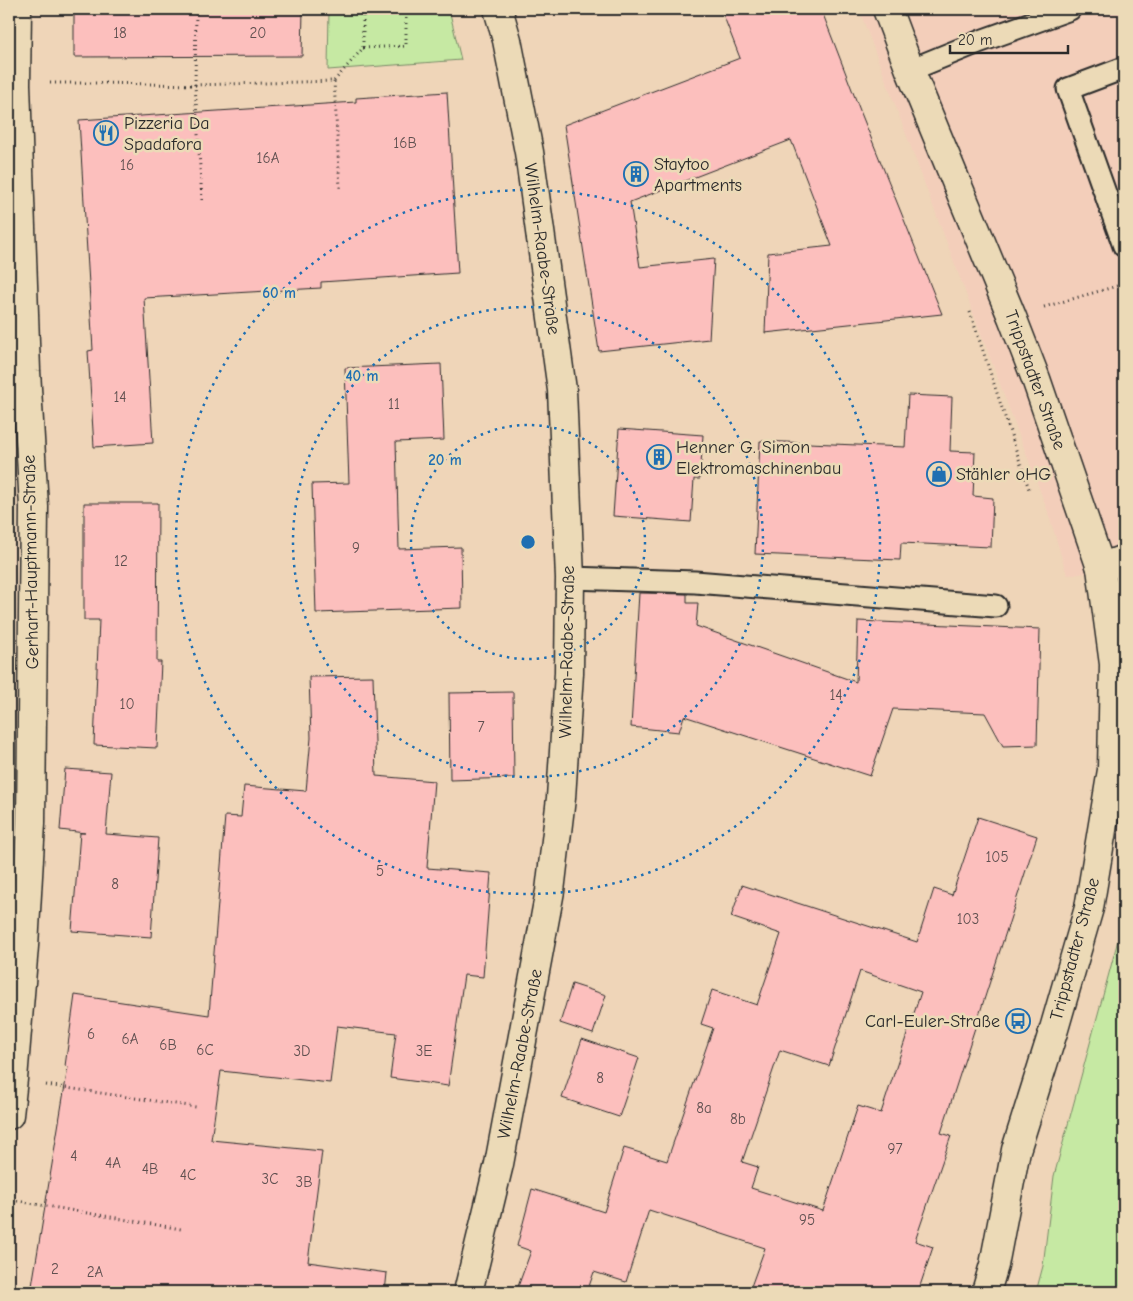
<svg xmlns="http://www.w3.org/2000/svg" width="1133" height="1301" viewBox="0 0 1133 1301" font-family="'Comic Neue',sans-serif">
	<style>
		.built { fill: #f3ceba }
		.green { fill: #c6e9a3; stroke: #788a67 }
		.building { fill: #fcbfbd; stroke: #2b2b2b; fill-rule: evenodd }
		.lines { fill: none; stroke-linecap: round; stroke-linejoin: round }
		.service-casing { stroke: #2b2b2b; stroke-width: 25 }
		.minor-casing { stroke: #2b2b2b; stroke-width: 31 }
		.secondary-casing { stroke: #2b2b2b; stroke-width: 31 }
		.path { stroke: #2b2b2b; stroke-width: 3; stroke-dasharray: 1 4; stroke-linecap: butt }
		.service { stroke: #ecdab7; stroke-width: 21 }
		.minor { stroke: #ecdab7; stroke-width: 28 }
		.secondary { stroke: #ecdab7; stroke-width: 28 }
		.ring { fill: none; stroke: #1f6fb2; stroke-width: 2.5; stroke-dasharray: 2.5 5 }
		.labels { text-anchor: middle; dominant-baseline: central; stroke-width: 5; stroke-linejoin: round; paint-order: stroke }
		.number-label { font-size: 15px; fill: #5f5050 }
		.poi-label { font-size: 18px; fill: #2b2b2b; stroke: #ecdab7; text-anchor: start }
		.street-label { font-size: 18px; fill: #2b2b2b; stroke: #ecdab7 }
		.centre { fill: #1f6fb2; stroke: #ecdab7; stroke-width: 2.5 }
		.ring-label { font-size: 15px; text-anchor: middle; font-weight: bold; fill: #1f6fb2; stroke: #ecdab7; stroke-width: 5; stroke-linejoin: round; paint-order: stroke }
	</style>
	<rect width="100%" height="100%" fill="#efd5b8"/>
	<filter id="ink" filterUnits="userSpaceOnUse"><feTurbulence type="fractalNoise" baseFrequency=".02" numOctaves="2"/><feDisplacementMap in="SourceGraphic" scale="10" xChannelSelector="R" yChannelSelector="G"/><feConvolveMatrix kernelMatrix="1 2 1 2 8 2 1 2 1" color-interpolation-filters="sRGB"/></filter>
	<g filter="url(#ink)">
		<polygon class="built" points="859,9 1124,9 1124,570 1067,575 1048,512"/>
		<g class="green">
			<polygon points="329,9 449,9 461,60 328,70"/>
			<polygon points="1124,918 1124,1292 1036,1292 1043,1266 1054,1176"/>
		</g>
		<g class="building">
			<polygon points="74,9 303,9 302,56 74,57"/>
			<polygon points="721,9 821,9 861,113 942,314 765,333 768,253 832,246 791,140 630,202 640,267 714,259 709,339 599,351 564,125 740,58"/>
			<polygon points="447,92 458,273 321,282 321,288 144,298 153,443 94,447 88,351 93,350 79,120 356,102 356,98"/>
			<polygon points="441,364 444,440 396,442 399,549 461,547 462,608 316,613 312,484 349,483 345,368"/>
			<polygon points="908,395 952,397 950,451 975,452 973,496 993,498 991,547 901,543 900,560 755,554 760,441 905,447"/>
			<polygon points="619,429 703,435 700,479 694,479 691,522 613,516"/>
			<polygon points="84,503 158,503 157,662 161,662 157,748 94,745 99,620 84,620"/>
			<polygon points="639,593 687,594 687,603 698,603 696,626 856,682 858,621 1040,629 1037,745 1003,746 985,713 893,709 870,776 684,716 679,732 631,727"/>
			<polygon points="373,676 376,776 434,781 427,868 491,873 483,977 464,975 448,1086 390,1078 396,1033 337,1026 330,1083 221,1071 211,1140 322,1151 308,1262 387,1273 385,1292 31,1292 68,1067 65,1066 75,995 209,1015 225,816 241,817 244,786 306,791 311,738 309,677"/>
			<polygon points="513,692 514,778 450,780 449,693"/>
			<polygon points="65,769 111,772 106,834 158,838 151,937 72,931 80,833 85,833 60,830"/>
			<path d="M978,817L1037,836L941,1133L951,1136L915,1241L933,1247L918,1292H749L765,1248L649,1210L626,1282L594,1272L587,1292H516L531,1251L517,1246L532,1189L604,1212L624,1148L667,1161L713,1028L701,1024L712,990L757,1005L781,934L731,917L742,885L917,942L934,889L952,895ZM860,971L921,992L881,1113L858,1106L823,1211L751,1188L758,1167L742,1162L780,1050L829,1066Z"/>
			<polygon points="572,984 606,995 593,1034 560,1023"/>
			<polygon points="582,1039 639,1058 619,1117 562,1098"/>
		</g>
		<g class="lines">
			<defs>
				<g id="service">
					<polyline points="1124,68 1068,89 1124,246"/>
					<polyline points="910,70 981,41 1070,9"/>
					<polyline points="570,578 695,582 996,606"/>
				</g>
				<g id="minor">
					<polyline points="1101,568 1124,559"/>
					<polyline points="9,1115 13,1079 24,946 31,823 34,507 26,371 16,84 17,9"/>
					<polyline points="468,1292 499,1164 550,891 561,798 569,673 570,578 562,390 529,152 507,40 498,9"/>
				</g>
				<polyline id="secondary" points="887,9 910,70 1012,317 1036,379 1101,568 1114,664 1112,770 1089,908 1054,1029 1016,1150 994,1265 986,1292"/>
			</defs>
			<use href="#service" class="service-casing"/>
			<use href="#minor" class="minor-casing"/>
			<use href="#secondary" class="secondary-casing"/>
			<g class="path">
				<polyline points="363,48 406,46 406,9"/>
				<polyline points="334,81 363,48 363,9"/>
				<polyline points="50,83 102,83 195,85 196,9"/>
				<polyline points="202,200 195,85 334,81 340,188"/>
				<polyline points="1044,307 1124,284"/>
				<polyline points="970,312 1029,489"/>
				<polyline points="46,1085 196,1107"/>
				<polyline points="17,1201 181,1229"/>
			</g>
			<use href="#service" class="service"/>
			<use href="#minor" class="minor"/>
			<use href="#secondary" class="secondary"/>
		</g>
	</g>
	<g class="ring">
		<circle cx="528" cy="542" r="117"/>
		<circle cx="528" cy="542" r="235"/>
		<circle cx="528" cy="542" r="352"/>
	</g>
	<defs>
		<symbol id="restaurant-ring" viewBox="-11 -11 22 22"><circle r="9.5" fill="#ecdab7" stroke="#1f6fb2" stroke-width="1.5"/><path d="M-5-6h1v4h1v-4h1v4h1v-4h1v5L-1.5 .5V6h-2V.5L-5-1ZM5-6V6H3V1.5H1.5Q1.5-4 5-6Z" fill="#1f6fb2"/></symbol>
		<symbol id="building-ring" viewBox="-11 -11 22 22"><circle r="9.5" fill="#ecdab7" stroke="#1f6fb2" stroke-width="1.5"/><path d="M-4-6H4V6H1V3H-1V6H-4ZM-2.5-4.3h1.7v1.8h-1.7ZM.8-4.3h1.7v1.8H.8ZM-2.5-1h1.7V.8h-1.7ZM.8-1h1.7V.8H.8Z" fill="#1f6fb2"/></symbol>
		<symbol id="shop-ring" viewBox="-11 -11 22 22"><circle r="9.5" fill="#ecdab7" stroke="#1f6fb2" stroke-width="1.5"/><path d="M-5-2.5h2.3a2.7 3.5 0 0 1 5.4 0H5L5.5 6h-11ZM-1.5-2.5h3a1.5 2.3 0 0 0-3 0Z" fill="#1f6fb2"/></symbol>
		<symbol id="bus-ring" viewBox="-11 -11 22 22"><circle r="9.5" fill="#ecdab7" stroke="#1f6fb2" stroke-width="1.5"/><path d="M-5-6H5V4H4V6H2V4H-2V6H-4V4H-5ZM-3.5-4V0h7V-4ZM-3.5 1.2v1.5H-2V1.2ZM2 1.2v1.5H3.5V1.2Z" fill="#1f6fb2"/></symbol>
	</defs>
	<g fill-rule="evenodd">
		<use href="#restaurant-ring" x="92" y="119" width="28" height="28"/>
		<use href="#building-ring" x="622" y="160" width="28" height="28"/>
		<use href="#building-ring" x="645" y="443" width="28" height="28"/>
		<use href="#shop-ring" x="925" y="460" width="28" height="28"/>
		<use href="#bus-ring" x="1004" y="1007" width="28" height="28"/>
	</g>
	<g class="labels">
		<g class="number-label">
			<text x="120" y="33">18</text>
			<text x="258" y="33">20</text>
			<text x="405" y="143">16B</text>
			<text x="268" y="158">16A</text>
			<text x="127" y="165">16</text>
			<text x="120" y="397">14</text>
			<text x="394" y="404">11</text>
			<text x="356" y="548">9</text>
			<text x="121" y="561">12</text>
			<text x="836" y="695">14</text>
			<text x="127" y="704">10</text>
			<text x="481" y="727">7</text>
			<text x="997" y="857">105</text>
			<text x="380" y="871">5</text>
			<text x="115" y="884">8</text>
			<text x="968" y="919">103</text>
			<text x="91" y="1034">6</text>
			<text x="130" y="1039">6A</text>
			<text x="168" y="1045">6B</text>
			<text x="205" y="1050">6C</text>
			<text x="302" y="1051">3D</text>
			<text x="424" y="1051">3E</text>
			<text x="600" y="1078">8</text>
			<text x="704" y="1108">8a</text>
			<text x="738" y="1119">8b</text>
			<text x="895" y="1149">97</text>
			<text x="74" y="1156">4</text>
			<text x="113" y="1163">4A</text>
			<text x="150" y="1169">4B</text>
			<text x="188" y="1175">4C</text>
			<text x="270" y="1179">3C</text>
			<text x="304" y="1182">3B</text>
			<text x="807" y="1220">95</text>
			<text x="55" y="1269">2</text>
			<text x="95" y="1272">2A</text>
		</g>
		<g class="poi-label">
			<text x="124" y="123">Pizzeria Da<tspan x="124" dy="21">Spadafora</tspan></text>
			<text x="654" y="164">Staytoo<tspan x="654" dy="21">Apartments</tspan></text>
			<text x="676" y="447">Henner G. Simon<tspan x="676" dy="21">Elektromaschinenbau</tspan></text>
			<text x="956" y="474">Stähler oHG</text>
			<text x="1000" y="1021" text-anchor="end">Carl-Euler-Straße</text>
		</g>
		<g class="street-label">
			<text transform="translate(542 249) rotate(82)">Wilhelm-Raabe-Straße</text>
			<text transform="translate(1035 380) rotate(70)">Trippstadter Straße</text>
			<text transform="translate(31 562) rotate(-91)">Gerhart-Hauptmann-Straße</text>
			<text transform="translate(567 652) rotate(-89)">Wilhelm-Raabe-Straße</text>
			<text transform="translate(1075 949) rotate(-75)">Trippstadter Straße</text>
			<text transform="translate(520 1054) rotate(-79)">Wilhelm-Raabe-Straße</text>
		</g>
	</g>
	<circle cx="528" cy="542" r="8" class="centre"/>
	<g class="ring-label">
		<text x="279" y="298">60 m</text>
		<text x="362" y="381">40 m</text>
		<text x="445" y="465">20 m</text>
	</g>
	<rect width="1133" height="1301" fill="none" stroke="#ecdab7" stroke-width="30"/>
	<rect x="15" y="15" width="1103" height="1271" fill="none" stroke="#2b2b2b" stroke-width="2" filter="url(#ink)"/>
	<path d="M950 45v8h118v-8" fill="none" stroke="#2b2b2b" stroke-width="2.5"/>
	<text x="958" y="45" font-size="15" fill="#2b2b2b" stroke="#ecdab7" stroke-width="4" paint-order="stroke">20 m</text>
</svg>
